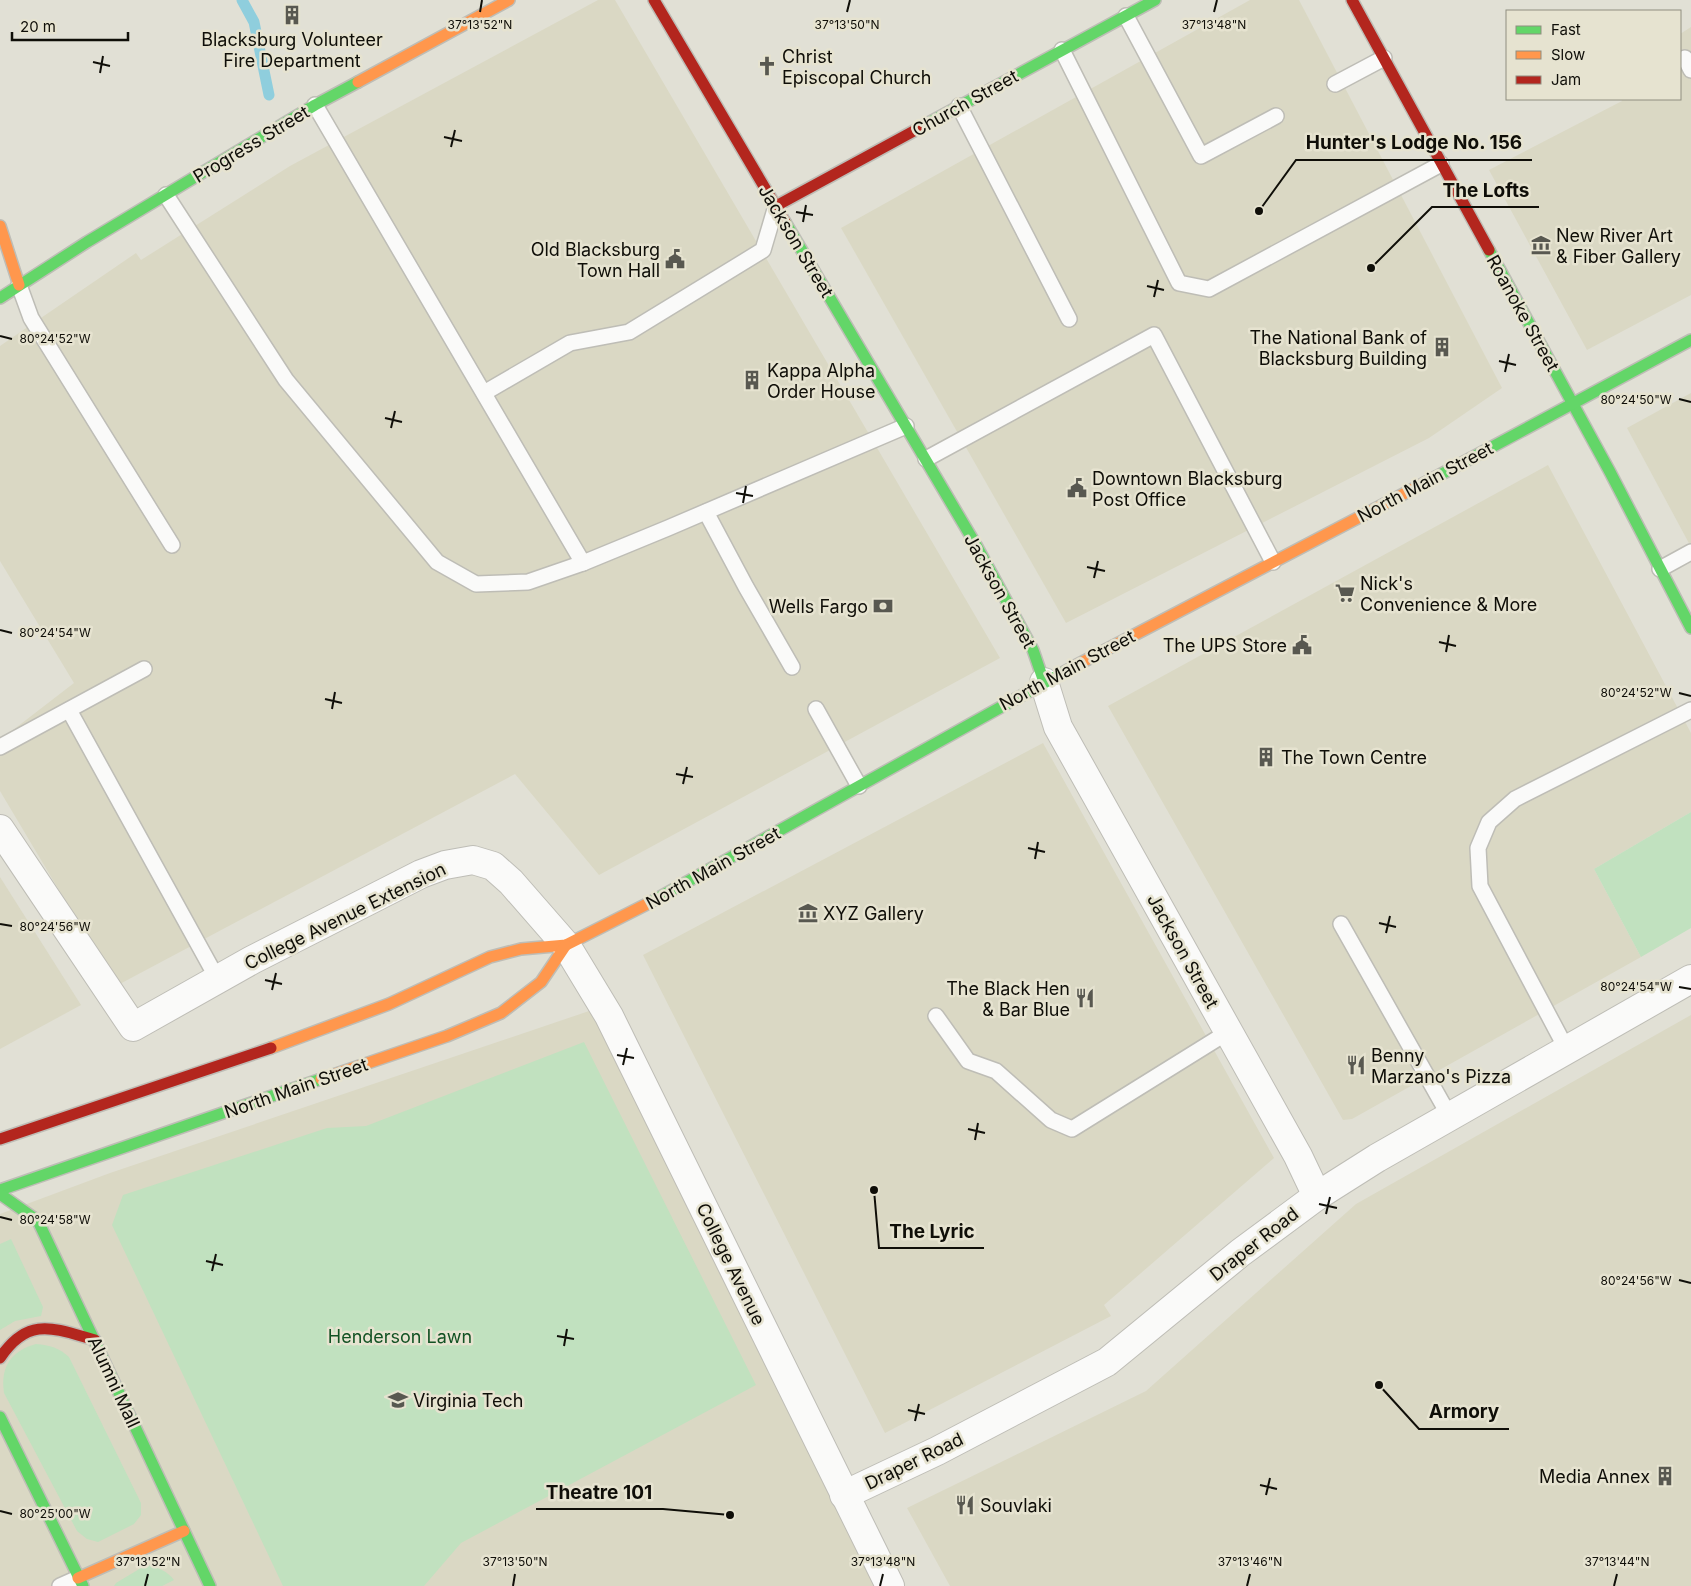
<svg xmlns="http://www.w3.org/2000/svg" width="1691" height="1586" viewBox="0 0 1691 1586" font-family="Inter,sans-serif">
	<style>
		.built { fill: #dad8c4 }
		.green { fill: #c1e1bf }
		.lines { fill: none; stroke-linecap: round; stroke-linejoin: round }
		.stream { stroke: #8fcedd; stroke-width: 11 }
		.lane-casing { stroke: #bebdb6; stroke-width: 18 }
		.street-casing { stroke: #bebdb6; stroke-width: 30 }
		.fast-casing { stroke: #bebdb6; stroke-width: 14 }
		.slow-casing { stroke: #bebdb6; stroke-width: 14 }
		.jam-casing { stroke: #bebdb6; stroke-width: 14 }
		.lane { stroke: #fafaf9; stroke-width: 15 }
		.street { stroke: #fafaf9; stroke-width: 28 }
		.fast { stroke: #63d668; stroke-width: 11 }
		.slow { stroke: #ff974d; stroke-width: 11 }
		.jam { stroke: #b3261e; stroke-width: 11 }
		.ticks { fill: none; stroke: #0f0e08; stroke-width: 2 }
		.labels { text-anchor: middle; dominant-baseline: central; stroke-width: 5; stroke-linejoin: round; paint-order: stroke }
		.poi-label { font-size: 18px; fill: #0f0e08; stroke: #e6e3d0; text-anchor: start }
		.street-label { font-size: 18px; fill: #0f0e08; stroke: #e6e3d0 }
		.park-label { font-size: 18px; fill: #125223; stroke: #e6e3d0 }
		.ticks-label { font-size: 12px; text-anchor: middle; fill: #0f0e08; stroke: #e6e3d0; stroke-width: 5; stroke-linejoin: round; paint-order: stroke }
		.leader { fill: none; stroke: #0f0e08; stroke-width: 2 }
		.callout-dot { fill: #0f0e08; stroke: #e6e3d0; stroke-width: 2 }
		.callout-label { font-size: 19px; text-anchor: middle; font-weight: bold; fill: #0f0e08; stroke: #e6e3d0; stroke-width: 5; stroke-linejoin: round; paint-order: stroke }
	</style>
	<rect width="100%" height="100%" fill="#e1e0d5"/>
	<g class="built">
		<polygon points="598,0 615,0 1000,658 599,875 515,774 116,986 0,791 0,740 74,683 0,561 0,346 136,253 141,260 290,166"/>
		<polygon points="1250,0 1299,0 1502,388 1429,438 1066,623 841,228"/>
		<polygon points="1691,27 1691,295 1587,350 1489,170 1622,101 1621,99 1680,99 1680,34"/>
		<polygon points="1691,393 1691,547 1627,428"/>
		<polygon points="1548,465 1691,733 1691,812 1594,869 1641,957 1352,1119 1343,1120 1108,706"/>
		<polygon points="1043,743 1274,1158 1104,1305 1111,1316 885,1433 643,955"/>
		<polygon points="0,877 81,1005 0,1049"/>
		<polygon points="598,1008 888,1586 0,1586 0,1214 110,1173"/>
		<polygon points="1691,1015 1691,1586 950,1586 907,1508 1146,1391 1356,1204"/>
	</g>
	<g class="green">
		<polygon points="1691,812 1691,928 1641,957 1594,869"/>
		<polygon points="584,1042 756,1385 461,1543 424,1586 283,1586 112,1225 123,1195 327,1128 366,1126"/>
		<polygon points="11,1239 43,1307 41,1316 15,1321 0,1330 0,1244"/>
		<path d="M36,1344C50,1345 59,1348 69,1357L141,1503V1515L134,1524L98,1542L87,1539L77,1531L4,1393C0,1367 11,1351 36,1344Z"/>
		<path d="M146,1565C158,1567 167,1571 174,1580L162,1586H114L116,1583Z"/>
	</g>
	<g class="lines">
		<polyline class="stream" points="242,0 254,22 269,95"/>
		<defs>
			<g id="lane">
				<polyline points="1126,16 1201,156 1276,116"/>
				<polyline points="1062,50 1179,283 1209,289 1441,164"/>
				<polyline points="1685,58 1691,70"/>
				<polyline points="1335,84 1384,58"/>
				<polyline points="315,105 583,563"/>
				<polyline points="959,106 1069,319"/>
				<polyline points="166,195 286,380 437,562 476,584 528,582 583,563 668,528 906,426"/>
				<polyline points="19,285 31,318 172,545"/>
				<polyline points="484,393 570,343 629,332 763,250 776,206"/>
				<polyline points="926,459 1154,335 1273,562"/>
				<polyline points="706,512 746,587 792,667"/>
				<polyline points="1660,569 1691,552"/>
				<polyline points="816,709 859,786"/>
				<polyline points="69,710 218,980"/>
				<polyline points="0,747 144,669"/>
				<polyline points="1341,924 1450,1117"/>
				<polyline points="936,1016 968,1061 996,1071 1051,1120 1072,1129 1228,1032"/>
				<polyline points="1567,1050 1480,886 1478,848 1489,822 1515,799 1691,710"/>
				<polyline points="60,1586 78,1578"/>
			</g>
			<g id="street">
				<polyline points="1044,682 1058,727 1298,1156 1317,1196"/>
				<polyline points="0,829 133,1027 252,960 421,874 445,865 473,860 493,866 511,882 566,945 609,1016 890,1586"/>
				<polyline points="844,1495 937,1451 1107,1362 1240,1253 1317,1196 1377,1158 1691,979"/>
			</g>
			<g id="fast">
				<polyline points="923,126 1155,0"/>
				<polyline points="785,222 976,545 1033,650 1044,682"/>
				<polyline points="1489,250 1610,472 1691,628"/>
				<polyline points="0,298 87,242 315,105 358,82"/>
				<polyline points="1436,477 1691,340"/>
				<polyline points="649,903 1073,667"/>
				<polyline points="0,1190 321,1079"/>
				<polyline points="0,1194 38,1221 210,1586"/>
				<polyline points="0,1417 83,1586"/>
			</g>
			<g id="slow">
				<polyline points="358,82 509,0"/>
				<polyline points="0,226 19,285"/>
				<polyline points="1073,667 1436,477"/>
				<polyline points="271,1048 389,1004 490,957 521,949 566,945 649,903"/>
				<polyline points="321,1079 447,1036 501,1013 541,982 566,945"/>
				<polyline points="78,1578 184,1531"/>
			</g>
			<g id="jam">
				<polyline points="654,0 785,222"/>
				<polyline points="1352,0 1489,250"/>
				<polyline points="776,206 923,126"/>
				<polyline points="0,1139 271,1048"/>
				<path d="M0,1358C28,1316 53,1328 95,1340"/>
			</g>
		</defs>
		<use href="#lane" class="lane-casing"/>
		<use href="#street" class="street-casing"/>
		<use href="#fast" class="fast-casing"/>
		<use href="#slow" class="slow-casing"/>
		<use href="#jam" class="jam-casing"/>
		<use href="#lane" class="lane"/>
		<use href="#street" class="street"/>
		<use href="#fast" class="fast"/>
		<use href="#slow" class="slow"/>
		<use href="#jam" class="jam"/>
	</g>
	<path class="ticks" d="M480,12L482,0M847,12L850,0M1214,12L1217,0M93,62L110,66M100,73L103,56M444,137L462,141M451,147L455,130M796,212L813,215M803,222L806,205M1147,286L1164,290M1154,297L1158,280M0,336L12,339M1499,361L1516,365M1505,372L1509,354M1679,399L1691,402M385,418L402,422M391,428L395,411M736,493L753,496M743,503L746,486M1087,567L1105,571M1094,578L1098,561M0,630L12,633M1439,642L1456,646M1446,652L1449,635M1679,693L1691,696M325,699L342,703M332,709L335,692M676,774L693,777M683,784L687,767M1028,848L1045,852M1035,859L1038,842M1379,923L1396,927M0,924L12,926M1386,933L1390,916M265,980L282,984M1679,987L1691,989M272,990L276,973M617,1055L634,1058M623,1065L627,1048M968,1129L985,1133M975,1140L978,1123M1319,1204L1337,1208M1326,1214L1330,1197M0,1217L12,1220M206,1261L223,1265M212,1271L216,1254M1679,1280L1691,1283M557,1336L574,1339M564,1346L567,1329M908,1410L925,1414M915,1421L919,1404M1260,1485L1277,1489M1266,1495L1270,1478M0,1511L12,1514M145,1586L148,1574M513,1586L515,1574M880,1586L883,1574M1247,1586L1250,1574M1614,1586L1617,1574"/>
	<defs>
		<symbol id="building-bare" viewBox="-9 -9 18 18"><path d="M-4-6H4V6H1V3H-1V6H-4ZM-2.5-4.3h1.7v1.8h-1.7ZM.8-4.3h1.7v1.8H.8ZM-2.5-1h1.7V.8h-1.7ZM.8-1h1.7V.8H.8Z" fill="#585850" stroke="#e6e3d0" stroke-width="2.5" paint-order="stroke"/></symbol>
		<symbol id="church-bare" viewBox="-9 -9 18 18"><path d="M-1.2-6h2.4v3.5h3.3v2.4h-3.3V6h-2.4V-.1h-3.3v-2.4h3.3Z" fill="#585850" stroke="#e6e3d0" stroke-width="2.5" paint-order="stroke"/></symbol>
		<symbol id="museum-bare" viewBox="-9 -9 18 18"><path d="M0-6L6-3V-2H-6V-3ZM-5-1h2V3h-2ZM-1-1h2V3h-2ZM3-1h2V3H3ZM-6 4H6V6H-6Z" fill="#585850" stroke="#e6e3d0" stroke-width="2.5" paint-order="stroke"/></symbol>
		<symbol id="civic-bare" viewBox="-9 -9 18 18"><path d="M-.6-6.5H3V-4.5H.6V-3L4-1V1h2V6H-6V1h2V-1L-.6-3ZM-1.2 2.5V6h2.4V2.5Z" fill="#585850" stroke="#e6e3d0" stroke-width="2.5" paint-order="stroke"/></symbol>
		<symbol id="supermarket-bare" viewBox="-9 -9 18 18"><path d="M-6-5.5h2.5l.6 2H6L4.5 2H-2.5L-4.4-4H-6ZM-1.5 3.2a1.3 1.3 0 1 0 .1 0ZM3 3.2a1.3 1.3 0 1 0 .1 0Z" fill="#585850" stroke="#e6e3d0" stroke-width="2.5" paint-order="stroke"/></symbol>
		<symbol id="bank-bare" viewBox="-9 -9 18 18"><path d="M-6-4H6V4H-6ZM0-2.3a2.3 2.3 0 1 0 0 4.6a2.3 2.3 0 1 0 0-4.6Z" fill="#585850" stroke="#e6e3d0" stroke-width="2.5" paint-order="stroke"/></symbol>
		<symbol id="restaurant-bare" viewBox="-9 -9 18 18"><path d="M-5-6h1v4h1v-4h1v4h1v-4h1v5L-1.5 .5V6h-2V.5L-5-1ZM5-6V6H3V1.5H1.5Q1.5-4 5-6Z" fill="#585850" stroke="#e6e3d0" stroke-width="2.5" paint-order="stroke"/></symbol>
		<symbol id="university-bare" viewBox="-9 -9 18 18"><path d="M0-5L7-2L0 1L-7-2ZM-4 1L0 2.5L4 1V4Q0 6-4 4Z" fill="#585850" stroke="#e6e3d0" stroke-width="2.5" paint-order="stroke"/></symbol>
	</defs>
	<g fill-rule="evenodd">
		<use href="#building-bare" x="278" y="1" width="28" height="28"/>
		<use href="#church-bare" x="753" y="52" width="28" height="28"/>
		<use href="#museum-bare" x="1527" y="231" width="28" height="28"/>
		<use href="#civic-bare" x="661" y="245" width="28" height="28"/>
		<use href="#building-bare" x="1428" y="333" width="28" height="28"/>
		<use href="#building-bare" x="738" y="366" width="28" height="28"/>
		<use href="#civic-bare" x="1063" y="474" width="28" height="28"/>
		<use href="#supermarket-bare" x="1331" y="579" width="28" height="28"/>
		<use href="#bank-bare" x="869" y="592" width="28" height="28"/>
		<use href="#civic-bare" x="1288" y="631" width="28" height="28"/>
		<use href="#building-bare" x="1252" y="743" width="28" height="28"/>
		<use href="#museum-bare" x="794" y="899" width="28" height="28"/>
		<use href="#restaurant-bare" x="1071" y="984" width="28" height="28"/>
		<use href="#restaurant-bare" x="1342" y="1051" width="28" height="28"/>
		<use href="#university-bare" x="384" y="1386" width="28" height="28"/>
		<use href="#building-bare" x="1651" y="1462" width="28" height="28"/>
		<use href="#restaurant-bare" x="951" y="1491" width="28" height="28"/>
	</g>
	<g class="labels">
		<g class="poi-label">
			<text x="292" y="39" text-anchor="middle">Blacksburg Volunteer<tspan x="292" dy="21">Fire Department</tspan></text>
			<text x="782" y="56">Christ<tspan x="782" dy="21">Episcopal Church</tspan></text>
			<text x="1556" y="235">New River Art<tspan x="1556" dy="21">&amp; Fiber Gallery</tspan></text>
			<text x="660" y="249" text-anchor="end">Old Blacksburg<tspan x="660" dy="21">Town Hall</tspan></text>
			<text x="1427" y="337" text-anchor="end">The National Bank of<tspan x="1427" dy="21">Blacksburg Building</tspan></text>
			<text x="767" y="370">Kappa Alpha<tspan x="767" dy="21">Order House</tspan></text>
			<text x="1092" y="478">Downtown Blacksburg<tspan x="1092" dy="21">Post Office</tspan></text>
			<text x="1360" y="583">Nick's<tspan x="1360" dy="21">Convenience &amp; More</tspan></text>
			<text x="868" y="606" text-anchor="end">Wells Fargo</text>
			<text x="1287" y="645" text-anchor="end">The UPS Store</text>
			<text x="1281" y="757">The Town Centre</text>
			<text x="823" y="913">XYZ Gallery</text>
			<text x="1070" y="988" text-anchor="end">The Black Hen<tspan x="1070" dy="21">&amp; Bar Blue</tspan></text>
			<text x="1371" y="1055">Benny<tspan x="1371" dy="21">Marzano's Pizza</tspan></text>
			<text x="413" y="1400">Virginia Tech</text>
			<text x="1650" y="1476" text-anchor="end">Media Annex</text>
			<text x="980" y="1505">Souvlaki</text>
		</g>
		<g class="street-label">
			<text transform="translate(965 103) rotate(-29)">Church Street</text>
			<text transform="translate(251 144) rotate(-31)">Progress Street</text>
			<text transform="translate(796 241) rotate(59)">Jackson Street</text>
			<text transform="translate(1523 313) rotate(61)">Roanoke Street</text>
			<text transform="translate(1425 482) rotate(-28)">North Main Street</text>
			<text transform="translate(1000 591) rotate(61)">Jackson Street</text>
			<text transform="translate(1067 670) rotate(-28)">North Main Street</text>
			<text transform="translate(713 868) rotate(-29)">North Main Street</text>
			<text transform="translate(345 916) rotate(-26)">College Avenue Extension</text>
			<text transform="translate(1183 951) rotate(61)">Jackson Street</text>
			<text transform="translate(296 1088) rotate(-19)">North Main Street</text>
			<text transform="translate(1254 1244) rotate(-38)">Draper Road</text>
			<text transform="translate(731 1264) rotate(64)">College Avenue</text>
			<text transform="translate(114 1382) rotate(65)">Alumni Mall</text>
			<text transform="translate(914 1461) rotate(-26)">Draper Road</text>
		</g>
		<g class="park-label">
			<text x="400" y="1336">Henderson Lawn</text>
		</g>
	</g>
	<g class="ticks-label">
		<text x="480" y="29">37°13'52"N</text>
		<text x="847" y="29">37°13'50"N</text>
		<text x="1214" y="29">37°13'48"N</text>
		<text x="55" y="343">80°24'52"W</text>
		<text x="1636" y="404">80°24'50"W</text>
		<text x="55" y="637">80°24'54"W</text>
		<text x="1636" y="697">80°24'52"W</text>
		<text x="55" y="931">80°24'56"W</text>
		<text x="1636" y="991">80°24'54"W</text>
		<text x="55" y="1224">80°24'58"W</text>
		<text x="1636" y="1285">80°24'56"W</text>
		<text x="55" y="1518">80°25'00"W</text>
		<text x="148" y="1566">37°13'52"N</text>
		<text x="515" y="1566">37°13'50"N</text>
		<text x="883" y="1566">37°13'48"N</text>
		<text x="1250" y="1566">37°13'46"N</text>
		<text x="1617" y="1566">37°13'44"N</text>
	</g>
	<path class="leader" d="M1259 211L1296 160H1532M1371 268L1432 207H1539M874 1190L879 1248H984M1379 1385L1419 1429H1509M730 1515L663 1509H536"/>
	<g class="callout-dot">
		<circle cx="1259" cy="211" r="5"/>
		<circle cx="1371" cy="268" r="5"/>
		<circle cx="874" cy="1190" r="5"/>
		<circle cx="1379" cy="1385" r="5"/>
		<circle cx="730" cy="1515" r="5"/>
	</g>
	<g class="callout-label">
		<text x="1414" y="149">Hunter's Lodge No. 156</text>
		<text x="1486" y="197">The Lofts</text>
		<text x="932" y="1238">The Lyric</text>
		<text x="1464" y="1418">Armory</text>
		<text x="599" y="1499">Theatre 101</text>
	</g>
	<rect x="1506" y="10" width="175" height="90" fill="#e6e3d0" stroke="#908e80"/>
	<rect x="1516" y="26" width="25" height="8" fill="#63d668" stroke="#908e80"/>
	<text x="1551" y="35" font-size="15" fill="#0f0e08">Fast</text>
	<rect x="1516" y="51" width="25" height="8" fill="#ff974d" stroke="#908e80"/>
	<text x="1551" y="60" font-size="15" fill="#0f0e08">Slow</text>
	<rect x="1516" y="76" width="25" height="8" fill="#b3261e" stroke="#908e80"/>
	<text x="1551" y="85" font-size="15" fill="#0f0e08">Jam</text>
	<path d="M12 32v8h116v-8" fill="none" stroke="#0f0e08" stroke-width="2.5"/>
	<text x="20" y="32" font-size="15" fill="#0f0e08" stroke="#e6e3d0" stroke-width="4" paint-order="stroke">20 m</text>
</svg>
